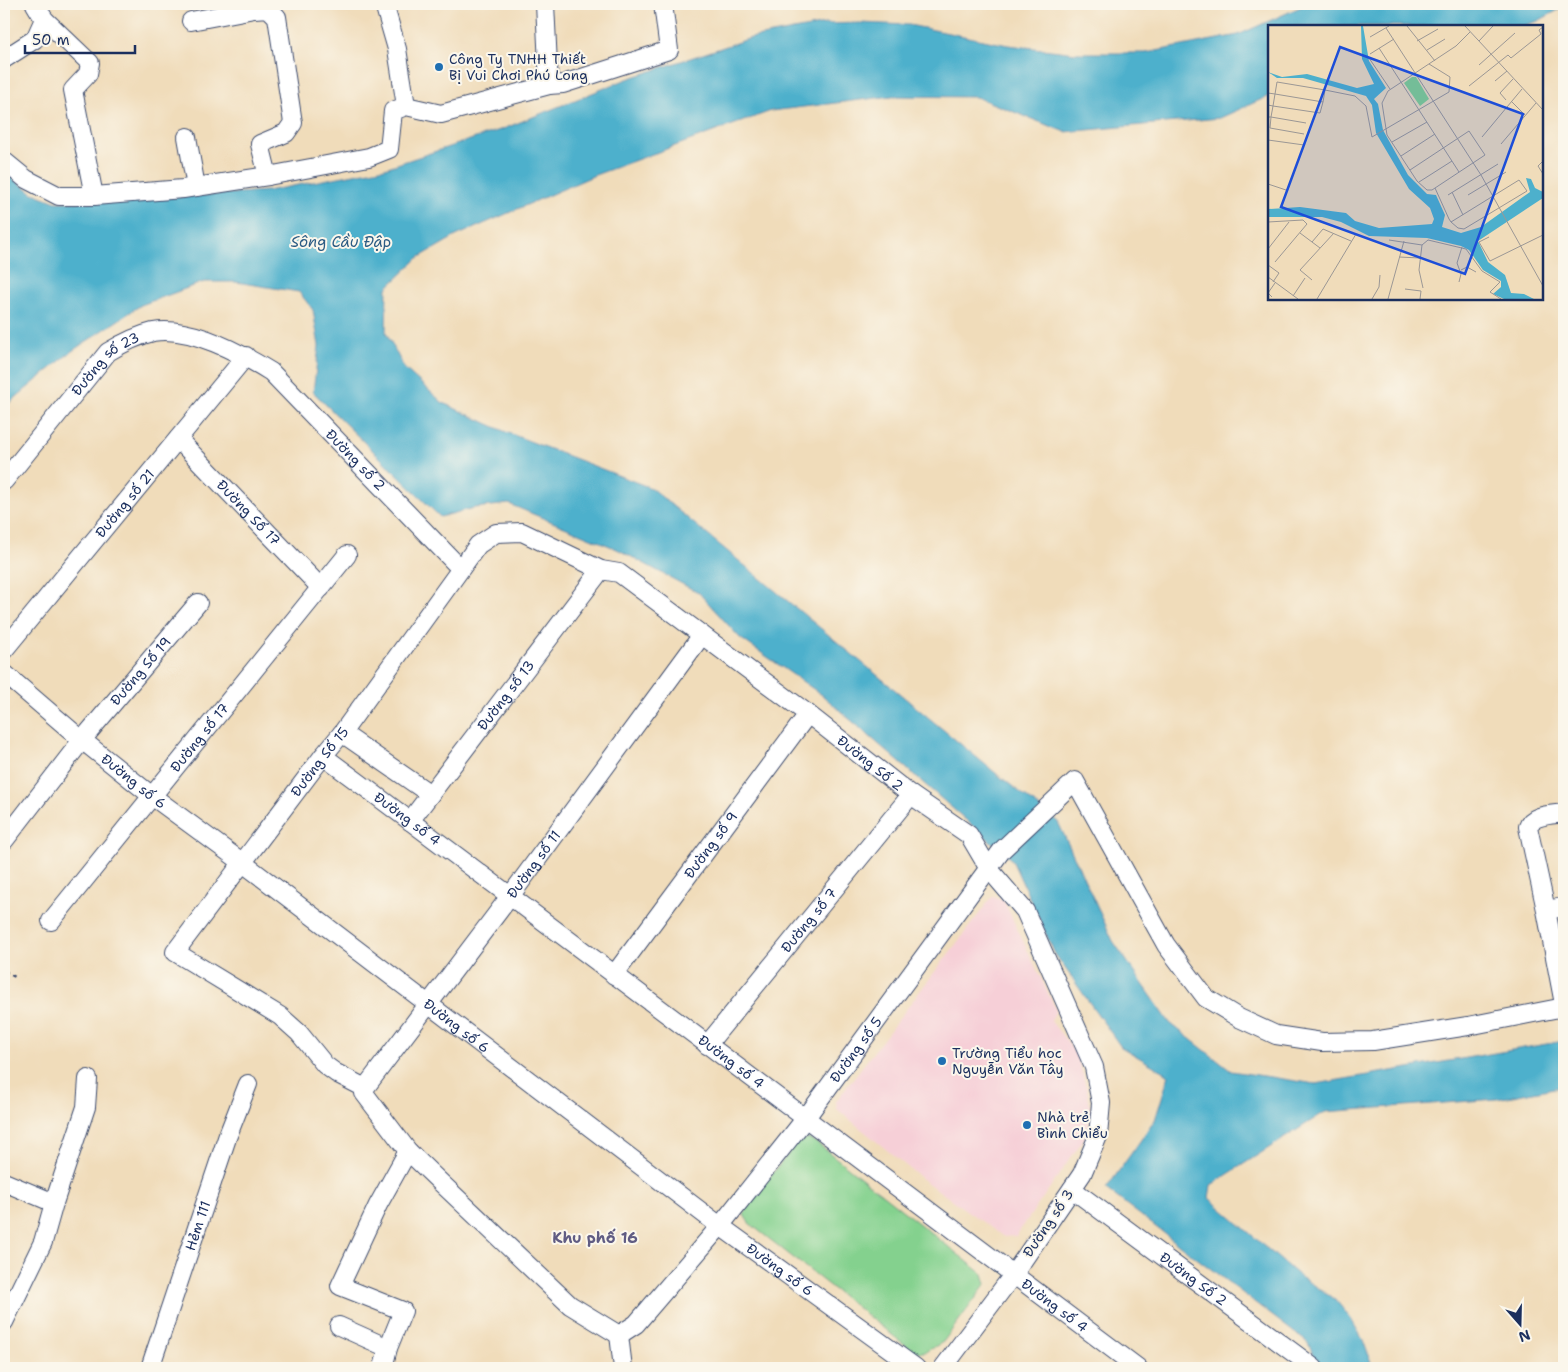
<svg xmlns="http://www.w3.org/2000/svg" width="1568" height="1372" viewBox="0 0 1568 1372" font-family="'Shantell Sans',sans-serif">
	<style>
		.built { fill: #f6cfd7 }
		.green { fill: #84d18e; stroke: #508076 }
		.water { fill: #4db0cc; stroke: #347095 }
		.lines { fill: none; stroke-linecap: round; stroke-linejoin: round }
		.minor-casing { stroke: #3b496c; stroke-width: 20 }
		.path { stroke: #3b496c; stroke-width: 2.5; stroke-dasharray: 4 4; stroke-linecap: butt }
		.minor { stroke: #fff; stroke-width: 18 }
		.poi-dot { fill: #1f6fb2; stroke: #fbf7ec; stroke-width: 2 }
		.labels { text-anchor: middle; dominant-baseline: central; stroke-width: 4; stroke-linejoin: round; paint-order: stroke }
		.poi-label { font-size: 14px; fill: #1b2f5e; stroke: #fbf7ec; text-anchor: start }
		.street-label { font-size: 14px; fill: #1b2f5e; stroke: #fbf7ec }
		.water-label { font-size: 15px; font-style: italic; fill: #2c5c84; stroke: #fbf7ec }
		.neighbourhood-label { font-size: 15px; font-weight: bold; fill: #605c83; stroke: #fbf7ec }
		.inset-road { fill: none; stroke: #9b9795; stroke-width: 1 }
		.view { fill: #1d4ed8; fill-opacity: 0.15; stroke: #1d4ed8; stroke-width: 2.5 }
		.inset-edge { fill: none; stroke: #1b2f5e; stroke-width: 2.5 }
	</style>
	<rect width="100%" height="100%" fill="#fbf7ec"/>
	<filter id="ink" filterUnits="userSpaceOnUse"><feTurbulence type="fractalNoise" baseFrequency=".02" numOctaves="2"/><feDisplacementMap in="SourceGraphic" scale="10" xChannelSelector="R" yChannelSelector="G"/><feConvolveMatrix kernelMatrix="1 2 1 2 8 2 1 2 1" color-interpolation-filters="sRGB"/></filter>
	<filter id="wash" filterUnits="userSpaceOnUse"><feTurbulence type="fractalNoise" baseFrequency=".0096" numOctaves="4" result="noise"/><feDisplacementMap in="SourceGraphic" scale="20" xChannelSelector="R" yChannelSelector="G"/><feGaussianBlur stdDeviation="1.12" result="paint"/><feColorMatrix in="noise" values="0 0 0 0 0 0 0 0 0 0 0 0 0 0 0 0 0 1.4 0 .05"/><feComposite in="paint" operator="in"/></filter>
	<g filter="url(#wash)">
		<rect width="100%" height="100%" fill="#f0dcba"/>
		<polygon class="built" points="992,897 1003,899 1056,1010 1051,1021 1077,1055 1088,1094 1091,1114 1086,1136 1016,1236 1004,1237 922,1179 837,1109 836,1101"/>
		<polygon class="green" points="808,1138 817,1143 983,1274 986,1284 943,1342 925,1352 914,1352 749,1223 744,1215 747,1205 797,1143"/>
		<polygon class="water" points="1307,4 1564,4 1564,7 1538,21 1522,26 1269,26 1269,96 1220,118 1065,132 976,97 892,96 771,111 595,175 456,236 418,258 387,288 386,332 404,368 443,403 506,432 651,488 998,775 1058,822 1113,941 1170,1023 1231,1071 1316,1084 1564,1041 1564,1086 1497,1099 1325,1112 1211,1185 1209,1198 1299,1276 1335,1299 1351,1319 1363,1340 1373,1368 1320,1368 1308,1343 1106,1189 1155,1120 1169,1075 1121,1047 1055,954 1012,860 822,695 740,638 699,593 617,549 509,504 474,508 440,517 313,392 319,346 313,310 299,292 236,282 204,282 141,305 72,351 8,404 4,408 4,172 33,193 56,202 105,202 267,191 385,168 503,129 627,79 751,38 825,24 860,23 909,25 1008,45 1076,53 1146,53 1238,35"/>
	</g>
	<g filter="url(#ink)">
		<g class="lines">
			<defs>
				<g id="minor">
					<polyline points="35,4 44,19 90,63 88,74 73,90 94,196"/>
					<polyline points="384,4 397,49 406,106"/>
					<polyline points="545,4 549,85"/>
					<polyline points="191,21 254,9 268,8 277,17 293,123 286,133 260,144 268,176"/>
					<polyline points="4,59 35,39 44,19"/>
					<polyline points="187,137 196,187"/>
					<polyline points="4,161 26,179 59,196 94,196 183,189 268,176 369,157 389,149 393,111 406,106 441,114 549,85 563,84 669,50 663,4"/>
					<path id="s1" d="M178,439L321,588"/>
					<path id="s2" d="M4,481L108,352C123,343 136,336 153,332C189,325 242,354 271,372L460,568"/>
					<path id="s3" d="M4,650L246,356"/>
					<path id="s4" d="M4,673L82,740L152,796L235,857L716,1223L916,1368"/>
					<polyline points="342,733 430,794"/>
					<path id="s5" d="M323,756C596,958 866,1164 1138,1368"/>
					<path id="s6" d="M410,821L601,570"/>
					<path id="s7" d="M4,841L82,740L198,603"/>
					<polyline points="1564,907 1546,910 1564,1004"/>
					<path d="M1546,910L1528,827C1532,814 1552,815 1564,813"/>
					<path id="s8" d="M51,921L347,555"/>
					<path id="s9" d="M614,975L808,714"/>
					<path id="s10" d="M707,1045L911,795"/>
					<path id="s11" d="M365,1088L336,1073L325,1065L299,1033L280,1016L175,952L323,756L342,733L478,545L496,533L522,532L601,570L619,573L808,714L911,795L969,835L989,869L1025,911L1094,1067L1101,1103L1098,1136L1082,1174L1013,1275L943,1368"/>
					<polyline points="4,1182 54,1203"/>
					<path id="s12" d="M1072,1189L1314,1368"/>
					<polyline points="4,1322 43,1242 54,1203 86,1107 88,1079"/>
					<polyline points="339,1326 388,1348"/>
					<path id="s13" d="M619,1335L636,1324L720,1226L805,1119L1002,850L1075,781L1166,945L1206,998L1239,1018L1276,1035L1322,1042L1373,1041L1468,1026L1564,1007"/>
					<path id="s14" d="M619,1335L570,1305L437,1179L408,1151L364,1093L365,1088L511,895L702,635"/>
					<polyline points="619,1335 623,1368"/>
					<path id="s15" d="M150,1368L228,1135L248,1084"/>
					<polyline points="383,1368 388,1348 403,1311 340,1286 378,1205 408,1151"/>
				</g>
			</defs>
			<use href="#minor" class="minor-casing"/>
			<polyline class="path" points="4,971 15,977"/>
			<use href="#minor" class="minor"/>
		</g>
	</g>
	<g class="poi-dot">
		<circle cx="439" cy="67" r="5"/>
		<circle cx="942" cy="1061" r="5"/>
		<circle cx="1027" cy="1125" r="5"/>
	</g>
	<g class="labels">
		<g class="poi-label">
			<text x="449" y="59">Công Ty TNHH Thiết<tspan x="449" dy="16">Bị Vui Chơi Phú Long</tspan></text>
			<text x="952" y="1053">Trường Tiểu học<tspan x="952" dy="16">Nguyễn Văn Tây</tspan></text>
			<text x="1037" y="1117">Nhà trẻ<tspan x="1037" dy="16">Bình Chiểu</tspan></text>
		</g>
		<g class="street-label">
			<text stroke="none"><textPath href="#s2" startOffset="156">Đường số 23</textPath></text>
			<text stroke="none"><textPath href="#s2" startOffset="464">Đường số 2</textPath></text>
			<text stroke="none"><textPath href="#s3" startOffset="190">Đường số 21</textPath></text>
			<text stroke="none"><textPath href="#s1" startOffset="102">Đường Số 17</textPath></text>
			<text stroke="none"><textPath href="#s7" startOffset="218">Đường Số 19</textPath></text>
			<text stroke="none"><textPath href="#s6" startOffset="158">Đường số 13</textPath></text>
			<text stroke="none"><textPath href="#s8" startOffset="236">Đường số 17</textPath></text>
			<text stroke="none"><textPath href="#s11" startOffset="475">Đường Số 15</textPath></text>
			<text stroke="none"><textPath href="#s11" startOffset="1212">Đường Số 2</textPath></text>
			<text stroke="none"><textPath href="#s4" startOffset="169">Đường số 6</textPath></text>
			<text stroke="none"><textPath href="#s5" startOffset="105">Đường số 4</textPath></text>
			<text stroke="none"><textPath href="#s9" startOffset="162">Đường số 9</textPath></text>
			<text stroke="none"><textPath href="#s14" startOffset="639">Đường số 11</textPath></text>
			<text stroke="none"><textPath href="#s10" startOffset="161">Đường số 7</textPath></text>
			<text stroke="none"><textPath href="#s4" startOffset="574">Đường số 6</textPath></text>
			<text stroke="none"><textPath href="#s13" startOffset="372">Đường số 5</textPath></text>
			<text stroke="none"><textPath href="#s5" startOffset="510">Đường số 4</textPath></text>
			<text transform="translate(1048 1223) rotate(-56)">Đường số 3</text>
			<text stroke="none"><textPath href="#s15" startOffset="150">Hẻm 111</textPath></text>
			<text stroke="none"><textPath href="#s4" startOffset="979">Đường số 6</textPath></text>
			<text stroke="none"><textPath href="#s12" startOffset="151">Đường Số 2</textPath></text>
			<text stroke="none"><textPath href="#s5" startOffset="915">Đường số 4</textPath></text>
		</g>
		<g class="water-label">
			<text x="341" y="242">Sông Cầu Đập</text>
		</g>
		<g class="neighbourhood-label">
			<text x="595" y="1238">Khu phố 16</text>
		</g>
	</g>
	<g transform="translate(1268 25)">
		<rect width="275" height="275" fill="#f0dcba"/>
		<path d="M144,52H148L161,74L152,81L136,58Z" fill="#84d18e"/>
		<path d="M93,1H95L101,36L118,63L106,74L110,79L115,105L140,150L159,169L168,170L177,190L174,202L193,208L213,202L262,167L258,153L263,154L267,163L275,167V173L210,216L220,237L237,250L243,268L256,269L266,274H236L225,269L233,262V256L215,245L201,225L193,221L159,213L101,211L73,197L54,192H0V184L32,182L78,188L87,196L111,203L164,199L166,194L162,183L141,164L108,108L104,80L98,71L35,53H9L0,47L14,52L39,49L89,63L106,59L94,34Z" fill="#4db0cc"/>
		<path class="inset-road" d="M139,1L167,36M197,1L275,85M118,3L213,150L275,261M102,12L121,1M149,16L170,4M211,16L225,1M111,23L191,147M159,25L177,14M102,29L126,14M101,33L122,64M211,40L247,8M227,56L239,46M201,61L240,30L243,33L273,9L271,5L275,2M57,65L9,57L7,69L55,77L57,65L87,71L98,81L104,112L181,67L182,52L161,39M0,68L7,69L5,81L52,88L55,77M238,75L232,68L245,54M243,76L257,90M0,80L5,81L3,92L38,98M0,92H3L2,103L36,109M201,106L217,130L164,165H159L149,156L119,110L114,78L120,66L188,21L202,7M214,112L254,64M0,115L36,120M124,117L159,97M233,119L268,78M133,131L167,109M274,137L270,141L275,149M142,145L201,106M151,157L184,136M0,159L18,165M167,163L181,194L183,197L190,203L196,204L259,166L251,155L183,197M184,167L195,190M180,170L230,139M200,170L238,147M0,197L35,195L39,199L7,237M32,208L52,223M221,212L211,217L222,236L275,210M121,215L154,220L160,215L198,224L214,246L232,257L222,267L233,274M44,217L55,204L83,216M154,220L151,245L155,263M0,224L21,197M131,232L152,233M0,240L11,248L5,257M193,245L199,242L208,247M0,252L30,274M44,255L32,245L66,208M191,257L193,249L189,238L194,222M137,264L153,266L152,274M25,271L37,253M4,272L0,268L7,258M49,274L88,209M104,274L111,262L112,250M120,274L136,216"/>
		<path class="view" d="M72,22L255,89L197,249L13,182Z"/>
		<rect width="275" height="275" class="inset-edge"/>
	</g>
	<rect width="1568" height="1372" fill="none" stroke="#fbf7ec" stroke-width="20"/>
	<g transform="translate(1520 1324) rotate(160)" stroke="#fbf7ec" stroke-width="4" paint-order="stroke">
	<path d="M0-4L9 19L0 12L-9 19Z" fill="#1b2f5e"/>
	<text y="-8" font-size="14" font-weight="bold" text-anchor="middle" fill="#1b2f5e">N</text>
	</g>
	<path d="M25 45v8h110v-8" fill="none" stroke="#1b2f5e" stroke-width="2.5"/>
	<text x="32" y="45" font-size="15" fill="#1b2f5e" stroke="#fbf7ec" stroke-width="4" paint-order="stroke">50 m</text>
</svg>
